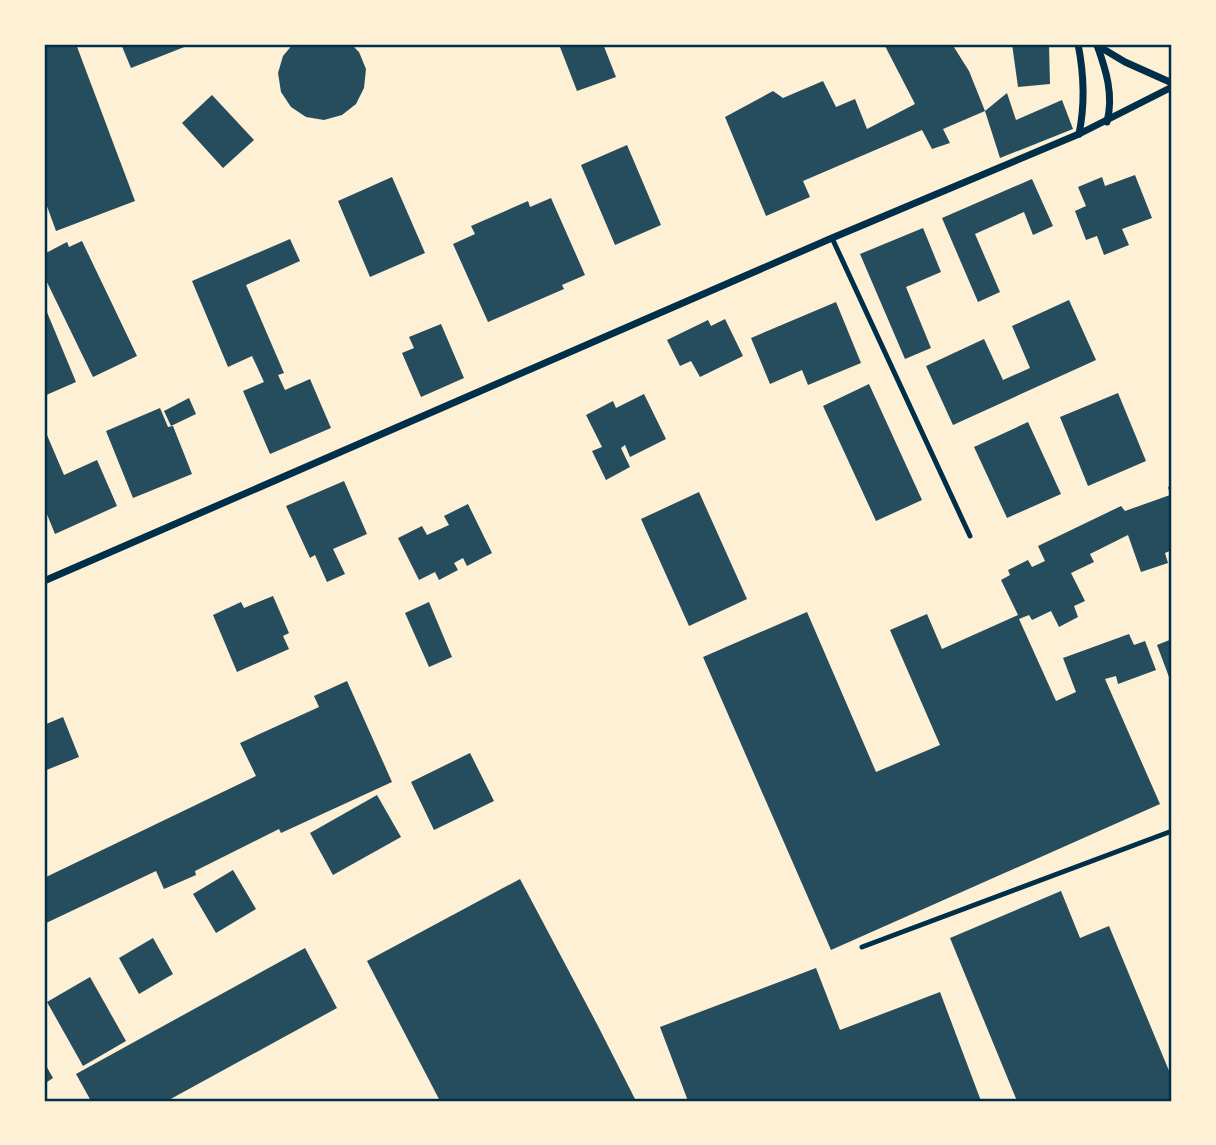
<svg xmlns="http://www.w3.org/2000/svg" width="1216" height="1145" viewBox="0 0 1216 1145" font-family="Overpass,sans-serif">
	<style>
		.building { fill: #264d5e }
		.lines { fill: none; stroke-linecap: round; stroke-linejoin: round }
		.service { stroke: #003049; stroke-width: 5 }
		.minor { stroke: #003049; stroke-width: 7 }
		.neatline { fill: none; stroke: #003049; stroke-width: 2.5 }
	</style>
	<rect width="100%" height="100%" fill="#fdf0d5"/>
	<g class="building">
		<polygon points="44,44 76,44 135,201 56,231 44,198"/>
		<polygon points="121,44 192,44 131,68"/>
		<polygon points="293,44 351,44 359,52 366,69 364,88 356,104 342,115 324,120 306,117 291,107 281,92 278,73 283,56"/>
		<polygon points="568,44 603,44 616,77 577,91 560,47"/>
		<polygon points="884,44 952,44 969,71 985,111 943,129 950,143 932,149 922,130 803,181 810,197 766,216 725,117 773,91 783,98 823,81 836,107 855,99 867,129 915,104"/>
		<polygon points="1012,44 1049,44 1050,84 1018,87"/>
		<polygon points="1007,93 1016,120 1062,100 1073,129 1000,158 985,111"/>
		<polygon points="212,95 254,140 223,168 182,123"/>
		<polygon points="627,145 661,225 615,245 581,165"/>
		<polygon points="1135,175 1152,218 1122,229 1129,245 1104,255 1097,236 1086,240 1075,211 1086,206 1078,187 1102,177 1105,186"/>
		<polygon points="392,177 425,253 370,277 338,201"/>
		<polygon points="1032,179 1053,226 1033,235 1024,212 975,234 1000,292 978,302 942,218"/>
		<polygon points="551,198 585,275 562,285 564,289 488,322 453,244 475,234 471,226 528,201 530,207"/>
		<polygon points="923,228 941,272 906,287 931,348 905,359 860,254"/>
		<polygon points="290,239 300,261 246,285 284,373 278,375 285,390 310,379 331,428 270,454 243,391 264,382 252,356 228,367 192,281"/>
		<polygon points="82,241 137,356 93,377 44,276 44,254 67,242 69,247"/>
		<polygon points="1069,300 1096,360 953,425 926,366 984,339 1003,380 1030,368 1012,326"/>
		<polygon points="836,302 861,363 808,385 802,370 770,384 751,338"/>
		<polygon points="44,305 76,382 44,396"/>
		<polygon points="725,319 743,356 700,377 691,361 680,366 667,340 708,320 711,326"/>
		<polygon points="441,324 464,378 421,397 402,353 414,348 409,337"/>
		<polygon points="869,384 922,500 876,521 823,406"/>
		<polygon points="1118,393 1146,461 1088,486 1060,417"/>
		<polygon points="644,394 666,439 630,457 625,445 621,448 630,467 606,480 592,451 602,447 586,415 613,401 616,408"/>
		<polygon points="189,398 196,414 171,426 164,411"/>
		<polygon points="160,408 168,427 173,426 192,474 133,498 106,431"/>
		<polygon points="1028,422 1061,494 1007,518 974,447"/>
		<polygon points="44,428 64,475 97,460 117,506 55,534 44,507"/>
		<polygon points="344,481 367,534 333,549 345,574 327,582 315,555 310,558 286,506"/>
		<polygon points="1172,486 1172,550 1165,553 1168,563 1141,572 1128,535 1090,554 1094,562 1071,573 1085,601 1074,606 1078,617 1059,627 1051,611 1032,620 1029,615 1019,619 1056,701 1076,692 1063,658 1129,634 1134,645 1145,641 1156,670 1118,684 1116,676 1105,679 1160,804 831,950 703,657 807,612 876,772 940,745 890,630 927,614 942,649 1018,615 1001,580 1010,575 1008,570 1028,560 1032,567 1045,561 1038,546 1121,506 1125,511 1170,495 1168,487"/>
		<polygon points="699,492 747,599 689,626 641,519"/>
		<polygon points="468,504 492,553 467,566 463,558 454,563 458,570 439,580 435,572 419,580 398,538 422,526 427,535 449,525 444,516"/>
		<polygon points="273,596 289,633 283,636 289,649 237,672 213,615 241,602 244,608"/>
		<polygon points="429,602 452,657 429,667 405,613"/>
		<polygon points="1172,639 1172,685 1157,645"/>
		<polygon points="347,681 392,782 281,833 279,829 195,871 196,875 164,889 156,871 44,924 44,878 256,776 240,743 319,707 314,696"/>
		<polygon points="63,717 79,757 44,771 44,725"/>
		<polygon points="470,753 494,801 434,830 411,782"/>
		<polygon points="377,795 401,837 333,875 310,833"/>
		<polygon points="233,870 256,909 216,933 193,894"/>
		<polygon points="520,879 598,1026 636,1101 440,1101 367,961"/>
		<polygon points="1061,891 1080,938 1109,926 1172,1078 1172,1101 1017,1101 950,938"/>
		<polygon points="153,938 173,974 139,994 119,958"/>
		<polygon points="305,948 337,1008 167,1101 91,1101 76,1074"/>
		<polygon points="816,968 840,1030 940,992 981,1101 688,1101 660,1027"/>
		<polygon points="90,977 126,1041 83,1066 47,1002"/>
		<polygon points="44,1062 53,1078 44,1084"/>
	</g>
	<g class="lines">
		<g class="service">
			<polyline points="832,238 970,536"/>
			<polyline points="862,947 1172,831"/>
		</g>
		<g class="minor">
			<path d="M1078,44C1084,74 1085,105 1079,134"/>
			<polyline points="1095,44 1125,62 1172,83"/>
			<path d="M1097,45C1106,70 1114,95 1107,122"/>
			<polyline points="44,581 832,238 1079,134 1172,87"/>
		</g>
	</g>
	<rect width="1216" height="1145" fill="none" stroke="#fdf0d5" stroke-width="91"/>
	<rect x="46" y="46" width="1124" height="1054" class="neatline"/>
</svg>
